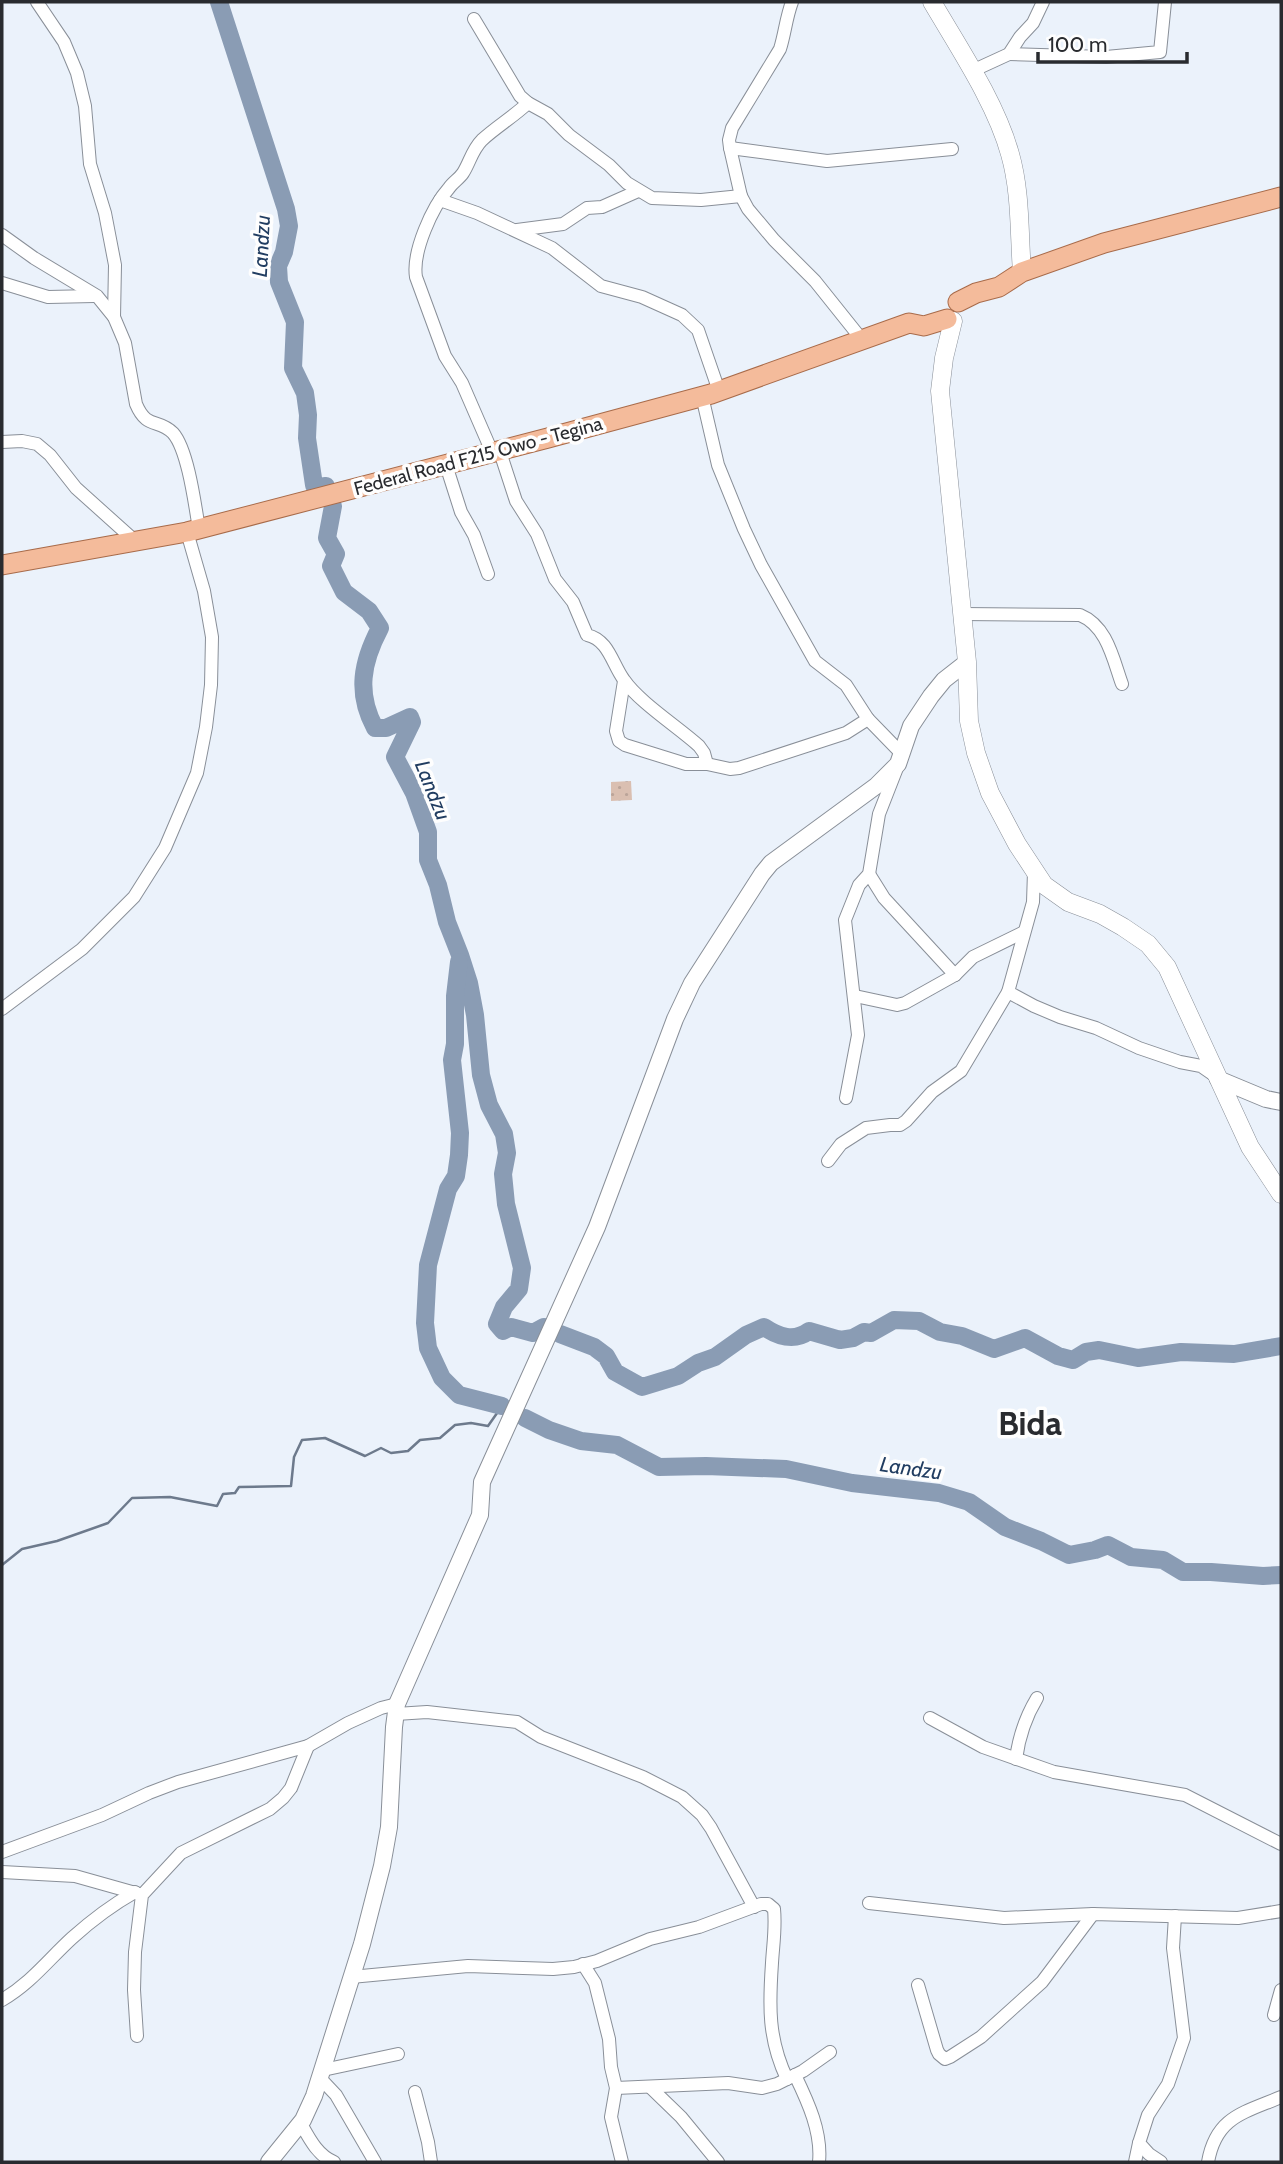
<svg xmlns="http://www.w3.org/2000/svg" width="1283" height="2164" viewBox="0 0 1283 2164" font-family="Cabin,sans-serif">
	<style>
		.garden { fill: url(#garden-dots) }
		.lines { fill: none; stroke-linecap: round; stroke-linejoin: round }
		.stream { stroke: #6d7a8c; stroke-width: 2.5 }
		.river { stroke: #8a9cb4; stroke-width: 18 }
		.minor-casing { stroke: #898f98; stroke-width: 14 }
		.tertiary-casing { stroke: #898f98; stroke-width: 18 }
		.secondary-casing { stroke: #898f98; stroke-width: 19 }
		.primary-casing { stroke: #a86b4a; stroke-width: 21 }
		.minor { stroke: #fff; stroke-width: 12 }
		.tertiary { stroke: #fff; stroke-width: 16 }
		.secondary { stroke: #fff; stroke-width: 18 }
		.primary { stroke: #f4bb9b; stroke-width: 19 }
		.labels { text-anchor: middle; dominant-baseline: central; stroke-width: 7; stroke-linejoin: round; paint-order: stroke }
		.street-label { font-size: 19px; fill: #292b2f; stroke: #fefefe }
		.water-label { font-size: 21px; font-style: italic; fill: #213d61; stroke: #fefefe }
		.town-label { font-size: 33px; font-weight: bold; fill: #292b2f; stroke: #fefefe }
	</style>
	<defs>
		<pattern id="garden-dots" width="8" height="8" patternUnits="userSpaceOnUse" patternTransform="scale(1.75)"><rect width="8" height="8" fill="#dabfb1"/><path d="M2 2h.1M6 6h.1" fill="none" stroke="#bba499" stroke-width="1.8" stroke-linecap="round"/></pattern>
	</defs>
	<rect width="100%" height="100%" fill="#ebf2fb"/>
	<polygon class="garden" points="631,781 632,800 611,801 611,782"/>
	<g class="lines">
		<polyline class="stream" points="2,1565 22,1549 57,1541 108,1523 132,1498 170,1497 217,1506 223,1494 235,1493 239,1487 291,1486 294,1457 302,1440 325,1438 365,1456 381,1448 391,1453 408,1451 420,1440 440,1438 455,1425 471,1423 488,1426 502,1406"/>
		<g class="river">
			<polyline points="219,2 286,209 289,226 284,252 278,266 279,282 295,322 293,368 305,393 308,415 307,438 314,485 319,487 326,486"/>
			<path d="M333,506L327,538L336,554L331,566L344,592L369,611L380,628C362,662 356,693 375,728H386L410,717L412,722L395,757L414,793L428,832V860L438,885L447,922L460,955L469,983L475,1015L481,1075L489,1105L504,1134L507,1153L503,1174L506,1204L522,1268L519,1289L504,1307L497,1324L503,1331L511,1327L533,1333L544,1327"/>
			<polyline points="459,962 455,996 455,1044 452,1060 460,1133 459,1155 456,1176 448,1189 428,1265 425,1323 428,1348 442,1378 459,1395 502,1406"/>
			<path d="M560,1334L594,1347L606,1356L615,1372L642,1387L678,1376L698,1363L715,1357L746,1335L764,1327C779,1337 794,1342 809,1331L840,1340L853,1338L864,1332L871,1333L894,1320L919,1321L940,1332L962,1336L994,1349L1025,1338L1058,1356L1073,1360L1086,1352L1099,1350L1138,1358L1181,1352L1234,1354L1281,1346"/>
			<polyline points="525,1418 549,1430 581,1441 617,1445 659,1467 706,1466 786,1469 852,1483 939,1493 969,1502 1005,1527 1041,1541 1069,1555 1095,1550 1108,1545 1131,1557 1163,1560 1183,1572 1211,1572 1263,1576 1281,1575"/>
		</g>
		<defs>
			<g id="minor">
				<polyline points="37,2 64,42 77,73 85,106 90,164 105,213 115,265 114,317"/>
				<path d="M792,2C786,18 785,33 780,49L732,128L729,140L730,148L741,196L748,209L774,240L815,281L863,341"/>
				<polyline points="474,19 520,96 528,103 548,114 569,135 609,165 627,183 652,198 701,200 741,196"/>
				<polyline points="1009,54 1106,57 1160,52 1165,2"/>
				<polyline points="972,71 1009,54 1020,37 1033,23 1043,2"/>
				<polyline points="730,148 827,161 952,149"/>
				<polyline points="440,200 477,213 552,248 601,286 642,297 682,315 698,330 719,391"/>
				<polyline points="517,230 563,224 587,208 602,207 638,191"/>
				<path d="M2,235L34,258L97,296L114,317L125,343L136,404C147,430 158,418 173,433C188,450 195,505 199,529"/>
				<polyline points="2,283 48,297 94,296"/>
				<polyline points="702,396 718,465 744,529 761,565 815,661 846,685 868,719"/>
				<polyline points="2,442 22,441 37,444 50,455 76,488 135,541"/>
				<path d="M499,449L516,501L537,534L555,579L573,602L587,635C609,640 612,664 624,680C639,702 678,727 699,746L704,753L707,764"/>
				<path d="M492,452L462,383L445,356L416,277C412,252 432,207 449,188C453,182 459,179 463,173C470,162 472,150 482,140C496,127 513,117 528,103"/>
				<polyline points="446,465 461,512 474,535 488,574"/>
				<path d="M962,614L1080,615C1107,626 1113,659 1122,684"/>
				<polyline points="624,681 616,731 619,741 625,745 686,764 707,764 730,769 739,768 846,733 868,719 902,754"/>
				<polyline points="869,874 884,898 955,975"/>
				<polyline points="1008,992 1034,1006 1060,1017 1096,1028 1139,1048 1180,1062 1201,1066 1214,1075"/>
				<polyline points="855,996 897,1005 905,1003 955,975 973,957 1024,932"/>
				<polyline points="2,1009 82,949 134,897 165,848 197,773 206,727 211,685 212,637 204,591 187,532"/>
				<polyline points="846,1098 858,1035 845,920 859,885 869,874 879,814 897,768"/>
				<polyline points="828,1161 841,1144 866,1128 890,1125 900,1125 906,1121 932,1092 961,1071 1008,992 1033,902 1034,872"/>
				<polyline points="396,1714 427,1712 517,1722 541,1737 643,1777 682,1797 702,1815 711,1828 754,1907"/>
				<polyline points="930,1718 983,1747 1054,1772 1185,1795 1281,1844"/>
				<path d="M1016,1759C1019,1736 1025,1718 1037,1698"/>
				<polyline points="2,1852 102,1815 149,1793 178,1782 308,1746 348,1723 381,1708 397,1704"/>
				<polyline points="2,1872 75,1876 139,1894"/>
				<polyline points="869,1903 1004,1918 1093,1914 1238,1918 1281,1911"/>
				<polyline points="583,1964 595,1983 609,2039 611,2067 616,2088 611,2117 622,2162"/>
				<path d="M351,1977L468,1966L553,1969L574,1967L597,1961L650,1939L699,1927L761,1904H768L774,1909C776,1928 773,1945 772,1963C769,2006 768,2039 787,2079"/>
				<polyline points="918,1985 937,2050 939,2054 945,2059 950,2057 981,2037 1042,1982 1093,1914"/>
				<path d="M2,2000C31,1983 48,1960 72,1938C92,1920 112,1905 135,1892"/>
				<polyline points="1274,2015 1281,1990"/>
				<polyline points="137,2036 134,1990 135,1952 142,1895 181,1853 270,1809 283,1798 291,1788 308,1746"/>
				<polyline points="323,2070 398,2054"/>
				<path d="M795,2075C808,2102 822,2132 819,2162"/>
				<polyline points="320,2078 336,2095 375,2162"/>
				<polyline points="650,2087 681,2117 718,2162"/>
				<polyline points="616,2088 728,2083 762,2088 777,2084 803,2071 830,2052"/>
				<polyline points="415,2092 428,2142 431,2162"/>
				<path d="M300,2122C309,2138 317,2155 334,2162"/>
				<polyline points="1135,2162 1139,2143"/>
				<polyline points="1161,2162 1149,2154 1139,2143 1148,2115 1168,2084 1184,2038 1173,1948 1175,1916"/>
				<path d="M1208,2162C1216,2117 1243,2113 1281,2097"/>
			</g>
			<g id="tertiary">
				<polyline points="1218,1079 1266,1099 1281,1102"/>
				<polyline points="269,2162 303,2120 314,2096 362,1944 382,1866 389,1827 394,1727 397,1704 480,1515 482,1482 597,1227 675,1019 692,983 762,874 771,863 876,786 898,764 911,726 931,696 944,680 967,662"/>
			</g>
			<g id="secondary">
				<path d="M932,2C959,48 996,103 1010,154C1021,192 1019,234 1022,272"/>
				<polyline points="953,321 944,358 940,391 967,662 969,721 976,753 990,793 1017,844 1044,885 1068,902 1100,914 1123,927 1148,944 1167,967 1250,1147 1281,1194"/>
			</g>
			<g id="primary">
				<polyline points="958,302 976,293 999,287 1022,272 1104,243 1281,197"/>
				<polyline points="2,565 187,532 548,438 711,394 909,323 924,326 947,319"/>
			</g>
		</defs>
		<use href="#minor" class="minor-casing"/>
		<use href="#tertiary" class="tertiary-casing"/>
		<use href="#secondary" class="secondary-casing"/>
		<use href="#primary" class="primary-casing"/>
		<use href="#minor" class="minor"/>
		<use href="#tertiary" class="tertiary"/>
		<use href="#secondary" class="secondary"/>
		<use href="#primary" class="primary"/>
	</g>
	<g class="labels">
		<g class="street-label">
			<text transform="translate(478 456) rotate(-15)">Federal Road F215 Owo - Tegina</text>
		</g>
		<g class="water-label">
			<text transform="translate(261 246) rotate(-87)">Landzu</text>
			<text transform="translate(433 790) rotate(68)">Landzu</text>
			<text transform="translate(911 1468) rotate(8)">Landzu</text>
		</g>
		<g class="town-label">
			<text x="1030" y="1423">Bida</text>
		</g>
	</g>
	<rect width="1283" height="2164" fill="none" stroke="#292b2f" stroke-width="7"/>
	<path d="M1038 52v10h149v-10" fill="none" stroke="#292b2f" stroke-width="3.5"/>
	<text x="1048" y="52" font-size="21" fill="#292b2f" stroke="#fefefe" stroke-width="5" paint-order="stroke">100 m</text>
</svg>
